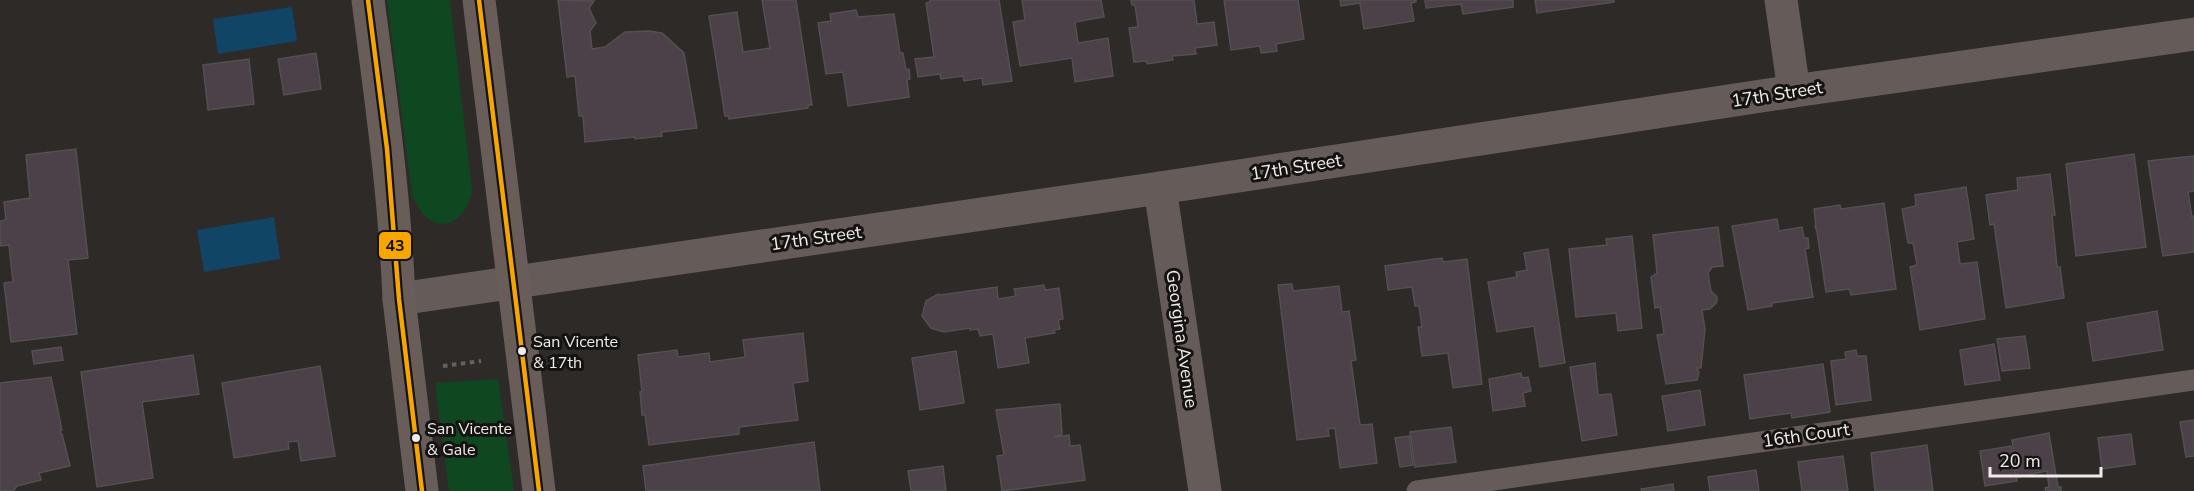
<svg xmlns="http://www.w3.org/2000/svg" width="2194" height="491" viewBox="0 0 2194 491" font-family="'Nunito Sans',sans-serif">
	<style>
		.green { fill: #0f4820 }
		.water { fill: #104565 }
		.building { fill: #4c4149; stroke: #525050; stroke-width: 1.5 }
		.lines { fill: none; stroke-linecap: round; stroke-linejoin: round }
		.path { stroke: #68605e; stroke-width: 4; stroke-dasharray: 4.5 4.5; stroke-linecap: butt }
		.service { stroke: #655c59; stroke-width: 21 }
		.minor { stroke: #655c59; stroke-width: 33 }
		.tertiary { stroke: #655c59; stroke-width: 33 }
		.secondary { stroke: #695d59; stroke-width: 33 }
		.bus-1-casing { stroke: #151311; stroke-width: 9 }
		.bus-1 { stroke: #f7a600; stroke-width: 4.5 }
		.bus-dot { fill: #f0ecea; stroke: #151311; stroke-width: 2 }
		.labels { text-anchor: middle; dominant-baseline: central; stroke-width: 6; stroke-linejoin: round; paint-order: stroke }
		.bus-label { font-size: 16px; fill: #f0ecea; stroke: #151311; text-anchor: start }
		.street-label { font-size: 18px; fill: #f0ecea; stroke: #151311 }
		.line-badge { stroke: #151311; stroke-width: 2 }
		.pale-badge-label { font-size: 16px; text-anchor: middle; font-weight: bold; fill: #111 }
	</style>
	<rect width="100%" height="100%" fill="#2d2a28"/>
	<g class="green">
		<path d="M387,0H450L472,190C469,213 448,236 425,216C419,210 416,202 412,195Z"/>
		<polygon points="498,379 514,491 449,491 436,392 436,383"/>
	</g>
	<g class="water">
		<polygon points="292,7 297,41 218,54 213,19"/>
		<polygon points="274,217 280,259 204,272 197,230"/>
	</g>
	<g class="building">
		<polygon points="558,0 594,1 589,8 596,23 590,31 592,49 605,47 625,32 649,31 662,33 684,53 697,128 661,132 662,136 635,139 635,137 585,142 583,116 579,116 575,76 567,77"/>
		<polygon points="762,0 796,0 812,105 808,105 808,108 729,119 729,116 725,116 709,16 737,12 743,52 770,48"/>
		<polygon points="930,0 999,0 1012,81 983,85 982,78 964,81 963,76 941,79 940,74 918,77 915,59 934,57 926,3 930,2"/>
		<polygon points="1022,0 1101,0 1104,17 1075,22 1078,43 1108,38 1113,76 1075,82 1072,58 1020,66 1013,22 1025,20"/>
		<polygon points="1131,0 1194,0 1197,24 1214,22 1217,45 1195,48 1196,54 1172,56 1173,60 1147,64 1147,61 1134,62 1129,28 1138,27 1135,5 1132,5"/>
		<polygon points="1224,0 1298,0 1304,39 1276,44 1277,51 1261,53 1260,46 1231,50"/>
		<polygon points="1340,0 1416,0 1416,2 1411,3 1414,21 1364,29 1360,3 1341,6"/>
		<polygon points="1425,0 1513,0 1513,7 1463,14 1461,4 1426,8"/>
		<polygon points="1535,0 1614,0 1614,2 1537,13"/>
		<polygon points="856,10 858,17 894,14 900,53 903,53 906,70 909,69 910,79 907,80 909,97 848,106 843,72 826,74 818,23 831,21 830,14"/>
		<polygon points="316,53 321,89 284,95 278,59"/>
		<polygon points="249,59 254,104 208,110 203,65"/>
		<polygon points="76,149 88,258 68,260 77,334 11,342 4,283 13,282 9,245 1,246 0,238 0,221 6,220 4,202 30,198 26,155"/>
		<polygon points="2134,154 2146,247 2076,256 2066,164"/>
		<polygon points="2194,156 2194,191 2188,192 2192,217 2194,216 2194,252 2163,256 2148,161"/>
		<polygon points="2050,174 2055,215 2052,215 2057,267 2060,267 2064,298 2006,308 1994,224 1990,225 1986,195 2018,190 2017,178"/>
		<polygon points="1966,187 1974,239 1957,242 1960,264 1977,262 1985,319 1920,330 1910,267 1917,265 1913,243 1908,243 1902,209 1916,206 1915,195"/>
		<polygon points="1884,203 1896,289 1851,295 1849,289 1826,292 1817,232 1815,226 1816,226 1814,209 1840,205 1841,209"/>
		<polygon points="1777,219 1779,231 1802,227 1804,238 1808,238 1809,248 1805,249 1813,297 1772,303 1772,306 1748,310 1732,226"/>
		<polygon points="1718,227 1723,266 1712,267 1708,273 1711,291 1717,297 1717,302 1710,309 1702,310 1705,329 1701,368 1697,368 1699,373 1697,380 1666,384 1657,335 1664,334 1660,307 1655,308 1651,277 1657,273 1653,235"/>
		<polygon points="1632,236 1642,328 1618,331 1616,313 1576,317 1569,249 1607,245 1606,239"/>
		<polygon points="1548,249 1565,363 1540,367 1534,326 1497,332 1488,282 1517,277 1516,272 1527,270 1524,253"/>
		<polygon points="1442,258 1443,262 1467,259 1482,384 1453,388 1448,353 1422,356 1418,327 1422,327 1419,306 1415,306 1412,287 1388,290 1385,266"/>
		<polygon points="1292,284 1293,291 1339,286 1342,312 1349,311 1356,360 1351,361 1360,425 1372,424 1377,463 1340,468 1335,428 1328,429 1329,436 1297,440 1278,285"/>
		<polygon points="1044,285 1045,290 1059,288 1063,319 1058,320 1060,329 1054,330 1055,333 1025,338 1029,363 998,368 993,334 980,336 978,329 970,330 970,328 944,332 931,328 922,316 926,301 938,294 940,295 997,287 998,299 1016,296 1014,289"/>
		<polygon points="2157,311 2163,350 2093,361 2087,323"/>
		<polygon points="803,333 808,381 793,383 798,420 739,427 739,434 649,445 645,415 642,415 640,392 642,392 638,355 677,350 678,357 709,353 710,362 745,357 743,340"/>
		<polygon points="2025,336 2030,368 2002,371 1997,339"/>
		<polygon points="1994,344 2000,380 1965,385 1960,350"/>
		<polygon points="61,347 63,360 34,364 32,351"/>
		<polygon points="1856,350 1857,356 1866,356 1871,400 1836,405 1831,361 1846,359 1845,352"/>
		<polygon points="956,351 964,403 920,410 912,358"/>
		<polygon points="193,355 199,394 142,402 153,478 97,487 81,372"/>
		<polygon points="1595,363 1598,395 1611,394 1617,435 1582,441 1570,367"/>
		<polygon points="1823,364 1830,412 1792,418 1791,413 1750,419 1744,375"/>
		<polygon points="320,366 335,456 301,461 298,441 288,442 289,449 234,458 222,383"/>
		<polygon points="1521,373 1522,378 1528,377 1531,391 1523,393 1525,406 1493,411 1489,379"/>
		<polygon points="51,377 62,430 60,430 61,434 62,434 70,466 39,473 41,480 17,486 13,491 0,491 0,383"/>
		<polygon points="1700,390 1705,425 1668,431 1662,396"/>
		<polygon points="1060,404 1062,434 1054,437 1069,435 1070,446 1080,445 1085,480 1002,491 997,456 1004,455 996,410"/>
		<polygon points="2194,420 2194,456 2186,457 2180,422"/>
		<polygon points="1451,427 1456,462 1415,467 1410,432"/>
		<polygon points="2049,433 2058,487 2061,487 2061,491 2046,491 2045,488 2049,487 2047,471 2018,477 2012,440"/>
		<polygon points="2131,434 2135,464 2102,469 2098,438"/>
		<polygon points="1409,436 1413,465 1400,467 1395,438"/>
		<polygon points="814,442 820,491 646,491 643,466"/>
		<polygon points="1927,445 1933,491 1875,491 1871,453"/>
		<polygon points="2011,446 2017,481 1985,486 1980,451"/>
		<polygon points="1843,456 1848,491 1802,491 1798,462"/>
		<polygon points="943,466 946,491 911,491 908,471"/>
		<polygon points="1756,470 1759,491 1710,491 1708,477"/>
		<polygon points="1673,484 1674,491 1642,491 1641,489"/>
	</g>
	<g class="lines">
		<polyline class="path" points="443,366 481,361"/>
		<polyline class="service" points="1417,491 2194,380"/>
		<g class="minor">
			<polyline points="1781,0 1794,91"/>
			<polyline points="1160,188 1205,491"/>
		</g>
		<polyline class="tertiary" points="399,299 1160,188 1794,91 2194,34"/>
		<g class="secondary">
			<path d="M368,0C381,99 395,199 399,299L422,491"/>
			<polyline points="479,0 539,491"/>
		</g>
		<defs>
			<g id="bus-1">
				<polyline points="368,0 387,149 399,299 422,491"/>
				<polyline points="479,0 539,491"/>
			</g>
		</defs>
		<use href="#bus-1" class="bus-1-casing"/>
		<use href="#bus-1" class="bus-1"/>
	</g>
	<g class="bus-dot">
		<circle cx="522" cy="351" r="5"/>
		<circle cx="416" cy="438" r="5"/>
	</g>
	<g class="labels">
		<g class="bus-label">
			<text x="533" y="342">San Vicente<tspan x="533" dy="21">&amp; 17th</tspan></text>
			<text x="427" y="429">San Vicente<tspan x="427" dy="21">&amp; Gale</tspan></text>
		</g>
		<g class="street-label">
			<text transform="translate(1777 94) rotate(-9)">17th Street</text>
			<text transform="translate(1296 167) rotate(-9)">17th Street</text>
			<text transform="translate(816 238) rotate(-8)">17th Street</text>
			<text transform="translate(1182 339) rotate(82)">Georgina Avenue</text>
			<text transform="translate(1806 435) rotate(-8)">16th Court</text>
		</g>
	</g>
	<rect class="line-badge" x="378" y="231" width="34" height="29" rx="6" fill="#f7a600"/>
	<g class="pale-badge-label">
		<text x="395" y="251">43</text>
	</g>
	<path d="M1990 467v9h111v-9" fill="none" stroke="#f0ecea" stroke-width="3"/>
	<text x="1999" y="467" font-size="18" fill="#f0ecea" stroke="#151311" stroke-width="4.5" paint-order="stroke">20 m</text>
</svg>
